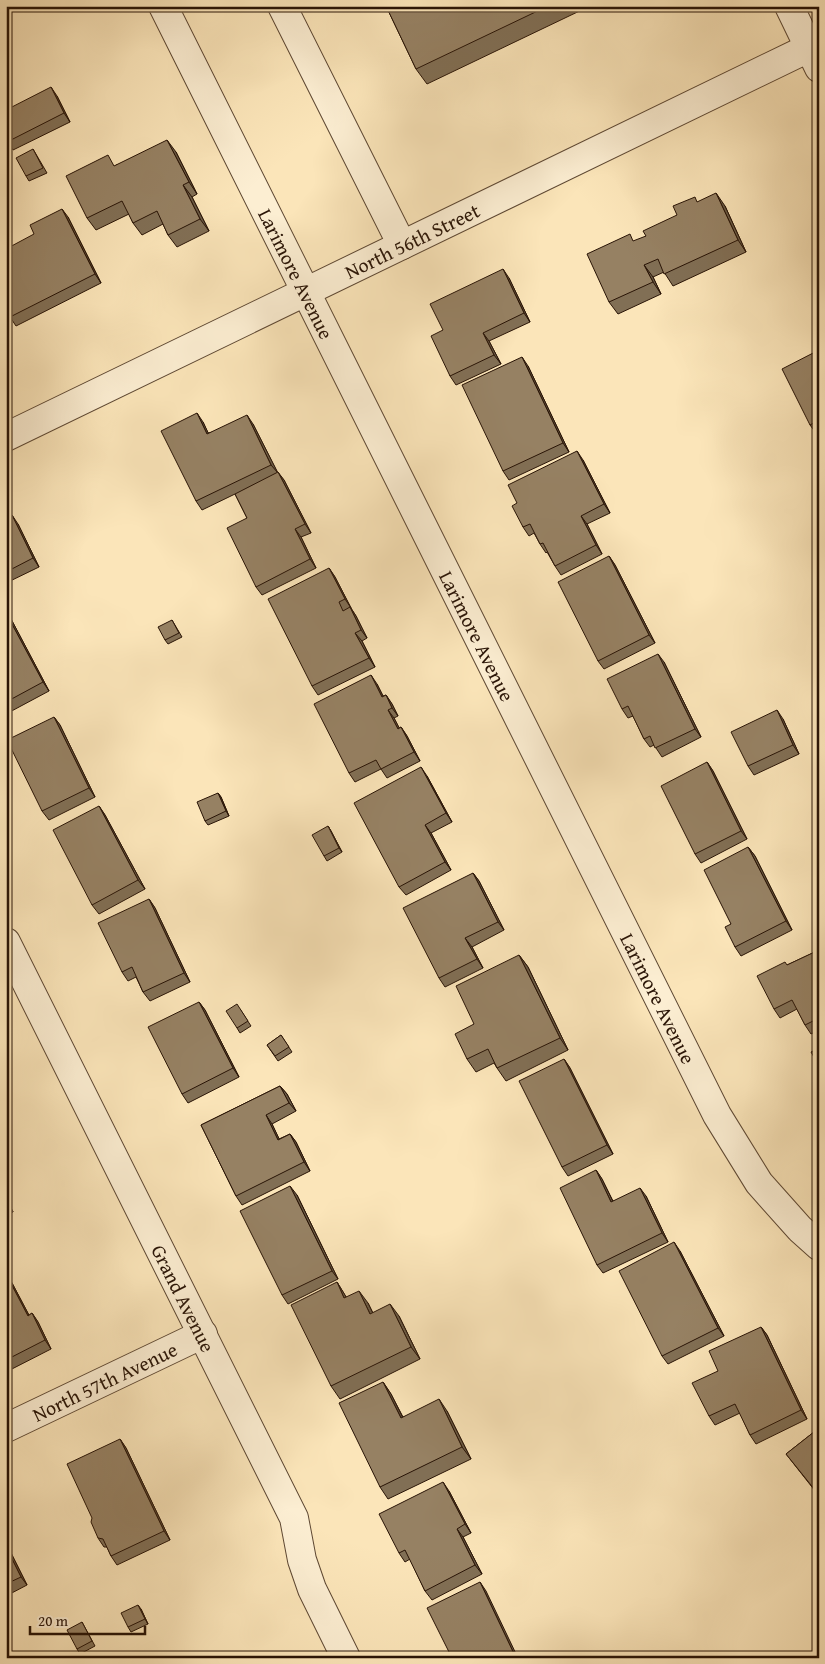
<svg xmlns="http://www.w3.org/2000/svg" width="825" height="1664" viewBox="0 0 825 1664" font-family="'Gentium Book Plus',serif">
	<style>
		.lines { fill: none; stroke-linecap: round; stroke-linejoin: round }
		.minor-casing { stroke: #5e4833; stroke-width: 30 }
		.minor { stroke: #fceed2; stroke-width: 28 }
		.wall { fill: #816f55; stroke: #291406 }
		.shaded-wall { fill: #695a45; stroke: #291406 }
		.building { fill: #968163; stroke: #291406 }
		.labels { text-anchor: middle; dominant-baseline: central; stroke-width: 4.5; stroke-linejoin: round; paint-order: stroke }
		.street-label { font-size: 20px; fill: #291406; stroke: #fceed2 }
	</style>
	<rect width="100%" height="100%" fill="#fbe5b9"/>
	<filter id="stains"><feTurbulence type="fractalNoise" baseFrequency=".004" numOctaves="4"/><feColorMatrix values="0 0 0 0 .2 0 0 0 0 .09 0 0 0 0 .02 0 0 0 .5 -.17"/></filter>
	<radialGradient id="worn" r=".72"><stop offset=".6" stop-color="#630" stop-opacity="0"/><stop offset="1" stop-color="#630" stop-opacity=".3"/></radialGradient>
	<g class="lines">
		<defs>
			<g id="minor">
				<path id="s1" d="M163,6L717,1115L759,1183L800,1229L819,1246"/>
				<polyline points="282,6 402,245"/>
				<polyline points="789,6 819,68"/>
				<path id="s2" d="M6,437L819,43"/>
				<path id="s3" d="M6,942L294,1518L302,1560L312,1589L346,1658"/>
				<path id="s4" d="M6,1428L203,1334"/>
			</g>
		</defs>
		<use href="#minor" class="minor-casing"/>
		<use href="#minor" class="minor"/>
	</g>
	<g class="wall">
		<polygon points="386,6 590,6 427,84 416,69"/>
		<polygon points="57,96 70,122 13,150 6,140"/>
		<polygon points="33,149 47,173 29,181 26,176"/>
		<polygon points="176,152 197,194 192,197 209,231 177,247 168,235 163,224 142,235 133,223 129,214 96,230 87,218 116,165"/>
		<polygon points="698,202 725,206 746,252 673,286 664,272 653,277 661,294 618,314 609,302 646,236"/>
		<polygon points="68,217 101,283 16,326 10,317"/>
		<polygon points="509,278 530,322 489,341 501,364 456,385 450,376 443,330"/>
		<polygon points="819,350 819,432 816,433 810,425"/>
		<polygon points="528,366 569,452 509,480 503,471"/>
		<polygon points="203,422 208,433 253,424 277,472 284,480 311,533 301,537 316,568 262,595 256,587 247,518 235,494 202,510 196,501"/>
		<polygon points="583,460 610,513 587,524 602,554 561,575 555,566 547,552 546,553 540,544 534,533 529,536 523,527 517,503"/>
		<polygon points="6,518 18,524 39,567 6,583"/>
		<polygon points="609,556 615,565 655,643 604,669 598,661"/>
		<polygon points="329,568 335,577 351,608 356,616 367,638 362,641 375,667 318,695 312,686"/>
		<polygon points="6,613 11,619 49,691 6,714"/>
		<polygon points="172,620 182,637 168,644 165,640"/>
		<polygon points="664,662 701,737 662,757 654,745 650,747 644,739 633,716 628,718 622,709"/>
		<polygon points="377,684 383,696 386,695 392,704 398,716 394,718 399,728 401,727 407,736 420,761 387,778 381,769 355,782 349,773"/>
		<polygon points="54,717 60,725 95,797 49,820 42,811"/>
		<polygon points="783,719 799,754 754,775 748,766"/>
		<polygon points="707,762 713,771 747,839 701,863 695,854"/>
		<polygon points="427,776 452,822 431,833 451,870 406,895 399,887"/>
		<polygon points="218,793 221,797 229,816 208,825 205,821"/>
		<polygon points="99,806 105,815 145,889 99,914 92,905"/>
		<polygon points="328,826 331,831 342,852 327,861 324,856"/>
		<polygon points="748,847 755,856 792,930 741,956 735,947 731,924"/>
		<polygon points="473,873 479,881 504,930 472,947 483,968 445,987 439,978"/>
		<polygon points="149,899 155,908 190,982 150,1001 143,992 136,977 128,981 122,972"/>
		<polygon points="819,950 819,1030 811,1034 805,1025 797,1009 780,1018 774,1009 787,965"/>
		<polygon points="519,955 528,967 568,1050 506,1081 497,1068 494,1063 476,1072 467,1059 474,1024"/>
		<polygon points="199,1002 205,1010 239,1077 188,1103 182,1094"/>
		<polygon points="240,1009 251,1026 240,1033 237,1028"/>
		<polygon points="281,1035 292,1052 278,1061 267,1045"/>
		<polygon points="564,1059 570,1068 613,1154 568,1176 562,1167"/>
		<polygon points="280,1086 287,1094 296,1111 272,1124 279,1139 290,1134 296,1142 310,1171 242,1205 236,1196 201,1125"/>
		<polygon points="596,1170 602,1179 613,1201 646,1196 668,1242 603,1273 597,1265"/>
		<polygon points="297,1195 338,1279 288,1304 282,1295"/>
		<polygon points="6,1198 13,1212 6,1216"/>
		<polygon points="680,1251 724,1336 668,1364 662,1356"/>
		<polygon points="6,1274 12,1283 29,1315 32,1313 38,1322 51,1349 6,1372"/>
		<polygon points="337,1282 346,1297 368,1303 373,1313 399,1316 420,1359 340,1399 331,1386"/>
		<polygon points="761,1327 767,1335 807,1419 756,1444 750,1435 740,1413 715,1425 709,1416 718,1371"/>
		<polygon points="383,1382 391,1394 403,1417 447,1411 471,1459 388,1499 380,1487"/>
		<polygon points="819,1428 819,1496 786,1454"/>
		<polygon points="120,1439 126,1448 170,1540 117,1565 111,1556 107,1547 104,1547 98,1538"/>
		<polygon points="449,1491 471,1533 463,1537 482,1574 432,1600 425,1591 410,1559 405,1562 399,1553"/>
		<polygon points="6,1543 27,1585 6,1596"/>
		<polygon points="141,1609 148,1624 131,1632 128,1627"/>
		<polygon points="82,1622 95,1646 80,1654 77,1649"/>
	</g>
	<g class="shaded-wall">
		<polygon points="51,87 57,96 70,122 64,113"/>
		<polygon points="167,140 176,152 197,194 189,182"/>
		<polygon points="183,185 192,197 209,231 200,219"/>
		<polygon points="716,193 725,206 746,252 738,240"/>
		<polygon points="62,209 68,217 101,283 95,274"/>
		<polygon points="644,265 653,277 661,294 653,282"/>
		<polygon points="503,269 509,278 530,322 524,313"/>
		<polygon points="483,333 489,341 501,364 494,355"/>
		<polygon points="522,357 528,366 569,452 563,443"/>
		<polygon points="197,413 203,422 213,443 207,434"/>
		<polygon points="247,415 253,424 278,473 271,465"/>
		<polygon points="577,451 583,460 610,513 604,504"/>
		<polygon points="278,472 284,480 311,533 305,524"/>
		<polygon points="12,515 18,524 39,567 33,558"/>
		<polygon points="581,516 587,524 602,554 596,545"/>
		<polygon points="295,529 301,537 316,568 310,559"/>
		<polygon points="609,556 615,565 655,643 649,635"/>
		<polygon points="329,568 335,577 351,608 345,599"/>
		<polygon points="350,607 356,616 367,638 361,630"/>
		<polygon points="6,613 11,619 49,691 43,682"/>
		<polygon points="355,633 362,641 375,667 369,658"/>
		<polygon points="658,654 664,662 701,737 695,729"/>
		<polygon points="371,675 377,684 388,706 382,697"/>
		<polygon points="386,695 392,704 398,716 392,708"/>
		<polygon points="388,710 394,718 404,737 398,729"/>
		<polygon points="777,710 783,719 799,754 793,745"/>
		<polygon points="54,717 60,725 95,797 89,788"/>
		<polygon points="401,727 407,736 420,761 414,752"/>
		<polygon points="707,762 713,771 747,839 741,831"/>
		<polygon points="421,767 427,776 452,822 446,813"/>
		<polygon points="218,793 221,797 229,816 226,811"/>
		<polygon points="99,806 105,815 145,889 138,880"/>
		<polygon points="425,825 431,833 451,870 445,862"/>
		<polygon points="328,826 331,831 342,852 339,848"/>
		<polygon points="748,847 755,856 792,930 786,921"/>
		<polygon points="473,873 479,881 504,930 498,922"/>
		<polygon points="149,899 155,908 190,982 184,973"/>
		<polygon points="465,938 472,947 483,968 477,959"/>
		<polygon points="519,955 528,967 568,1050 560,1038"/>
		<polygon points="199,1002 205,1010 239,1077 233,1068"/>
		<polygon points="564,1059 570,1068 613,1154 607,1145"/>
		<polygon points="280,1086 287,1094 296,1111 289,1103"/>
		<polygon points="266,1115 272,1124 284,1149 278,1140"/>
		<polygon points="290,1134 296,1142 310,1171 304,1162"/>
		<polygon points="596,1170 602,1179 617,1210 611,1202"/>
		<polygon points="290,1186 297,1195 338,1279 332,1271"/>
		<polygon points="640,1188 646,1196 668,1242 662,1233"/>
		<polygon points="6,1198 13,1212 6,1202"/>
		<polygon points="674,1242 680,1251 724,1336 718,1328"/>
		<polygon points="6,1274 12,1283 34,1325 28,1316"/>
		<polygon points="337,1282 345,1295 353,1310 344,1298"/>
		<polygon points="359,1291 368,1303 379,1326 370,1314"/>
		<polygon points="390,1304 399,1316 420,1359 411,1347"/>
		<polygon points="32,1313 38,1322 51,1349 45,1340"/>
		<polygon points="761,1327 767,1335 807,1419 801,1410"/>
		<polygon points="383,1382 391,1394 409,1430 401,1418"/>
		<polygon points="439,1399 447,1411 471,1459 462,1447"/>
		<polygon points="120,1439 126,1448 170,1540 164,1531"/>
		<polygon points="443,1482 449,1491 471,1533 465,1524"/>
		<polygon points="457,1529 463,1537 482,1574 475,1565"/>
		<polygon points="6,1543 27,1585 21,1577 6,1547"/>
		<polygon points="480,1582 486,1591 518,1658 516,1658"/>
		<polygon points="138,1605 141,1609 148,1624 145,1619"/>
	</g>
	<g class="building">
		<polygon points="386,6 548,6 416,69"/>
		<polygon points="51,87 64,113 7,142 6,140 6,110"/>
		<polygon points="167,140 189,182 183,185 200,219 168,235 157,211 133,223 122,201 87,218 66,176 108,155 114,166"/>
		<polygon points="33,149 43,168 26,176 16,158"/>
		<polygon points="716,193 738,240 664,274 658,259 644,265 653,282 609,302 587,254 630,234 633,241 646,236 643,231 677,215 673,206 695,197 697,202"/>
		<polygon points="62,209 95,274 10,317 6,309 6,249 34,234 30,225"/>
		<polygon points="503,269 524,313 483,333 494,355 450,376 431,336 443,330 430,304"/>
		<polygon points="819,350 819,420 810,425 782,369"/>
		<polygon points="522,357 563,443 503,471 462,385"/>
		<polygon points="197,413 207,434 247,415 271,465 196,501 161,431"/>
		<polygon points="577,451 604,504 581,516 596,545 555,566 543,543 540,544 530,524 523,527 512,506 517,503 508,485"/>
		<polygon points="278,472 305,524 295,529 310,559 256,587 227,528 247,518 235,494"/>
		<polygon points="12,515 33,558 6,572 6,518"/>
		<polygon points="609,556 649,635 598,661 558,582"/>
		<polygon points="329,568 345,599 339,602 343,611 350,607 361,630 355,633 369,658 312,686 268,599"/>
		<polygon points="6,613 43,682 6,702"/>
		<polygon points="172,620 179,633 165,640 158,627"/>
		<polygon points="658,654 695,729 655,748 650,736 644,739 628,706 622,709 607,679"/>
		<polygon points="371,675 382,697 386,695 392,708 388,710 398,729 401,727 414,752 381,769 376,760 349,773 314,704"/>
		<polygon points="777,710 793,745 748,766 731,732"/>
		<polygon points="54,717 89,788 42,811 7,740"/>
		<polygon points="707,762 741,831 695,854 661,786"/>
		<polygon points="421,767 446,813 425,825 445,862 399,887 354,803"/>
		<polygon points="218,793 226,811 205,821 197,802"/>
		<polygon points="99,806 138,880 92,905 53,830"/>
		<polygon points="328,826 339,848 324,856 312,835"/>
		<polygon points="748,847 786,921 735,947 725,927 731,924 704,870"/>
		<polygon points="473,873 498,922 465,938 477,959 439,978 403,908"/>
		<polygon points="149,899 184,973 143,992 132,967 122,972 98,923"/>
		<polygon points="819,950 819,1018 805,1025 792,1000 774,1009 757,976 785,962 787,965"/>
		<polygon points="519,955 560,1038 497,1068 488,1049 467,1059 455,1034 474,1024 456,986"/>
		<polygon points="199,1002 233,1068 182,1094 148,1027"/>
		<polygon points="237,1004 248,1021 237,1028 226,1011"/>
		<polygon points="281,1035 289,1047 275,1056 267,1045"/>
		<polygon points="819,1048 819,1066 811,1052"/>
		<polygon points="564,1059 607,1145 562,1167 519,1081"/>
		<polygon points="280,1086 289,1103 266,1115 278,1140 290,1134 304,1162 236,1196 201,1125"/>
		<polygon points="596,1170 611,1202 640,1188 662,1233 597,1265 560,1188"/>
		<polygon points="290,1186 332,1271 282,1295 240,1211"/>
		<polygon points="674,1242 718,1328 662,1356 619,1271"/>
		<polygon points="6,1274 28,1316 32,1313 45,1340 6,1360"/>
		<polygon points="337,1282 344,1298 359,1291 370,1314 390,1304 411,1347 331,1386 291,1305"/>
		<polygon points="761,1327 801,1410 750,1435 735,1404 709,1416 692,1383 718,1371 709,1351"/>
		<polygon points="383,1382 401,1418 439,1399 462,1447 380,1487 339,1403"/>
		<polygon points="819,1428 819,1495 786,1454"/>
		<polygon points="120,1439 164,1531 111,1556 103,1539 98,1538 91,1522 92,1518 67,1464"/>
		<polygon points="443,1482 465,1524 457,1529 475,1565 425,1591 405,1550 399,1553 379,1514"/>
		<polygon points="6,1547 21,1577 6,1584"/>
		<polygon points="480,1582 516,1658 452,1658 427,1608"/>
		<polygon points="138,1605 145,1619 128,1627 121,1613"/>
		<polygon points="82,1622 92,1641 77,1649 67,1630"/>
		<polygon points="264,1653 266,1658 253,1658"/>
	</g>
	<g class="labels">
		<g class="street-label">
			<text stroke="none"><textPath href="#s2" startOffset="451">North 56th Street</textPath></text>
			<text stroke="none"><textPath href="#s1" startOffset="299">Larimore Avenue</textPath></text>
			<text stroke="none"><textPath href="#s1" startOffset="704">Larimore Avenue</textPath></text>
			<text stroke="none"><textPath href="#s1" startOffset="1109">Larimore Avenue</textPath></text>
			<text stroke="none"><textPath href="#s3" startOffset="398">Grand Avenue</textPath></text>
			<text stroke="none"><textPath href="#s4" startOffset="109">North 57th Avenue</textPath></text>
		</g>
	</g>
	<rect width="825" height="1664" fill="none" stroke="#fbe5b9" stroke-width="25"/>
	<rect x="8" y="8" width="810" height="1649" fill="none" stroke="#291406" stroke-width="2.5"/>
	<rect x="12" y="12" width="800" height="1639" fill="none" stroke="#291406"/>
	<path d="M30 1626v8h115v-8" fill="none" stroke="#291406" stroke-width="2.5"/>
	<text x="38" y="1626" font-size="15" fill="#291406" stroke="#fceed2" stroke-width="4" paint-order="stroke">20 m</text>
	<rect width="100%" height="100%" filter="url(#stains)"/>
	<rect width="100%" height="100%" fill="url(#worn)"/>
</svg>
